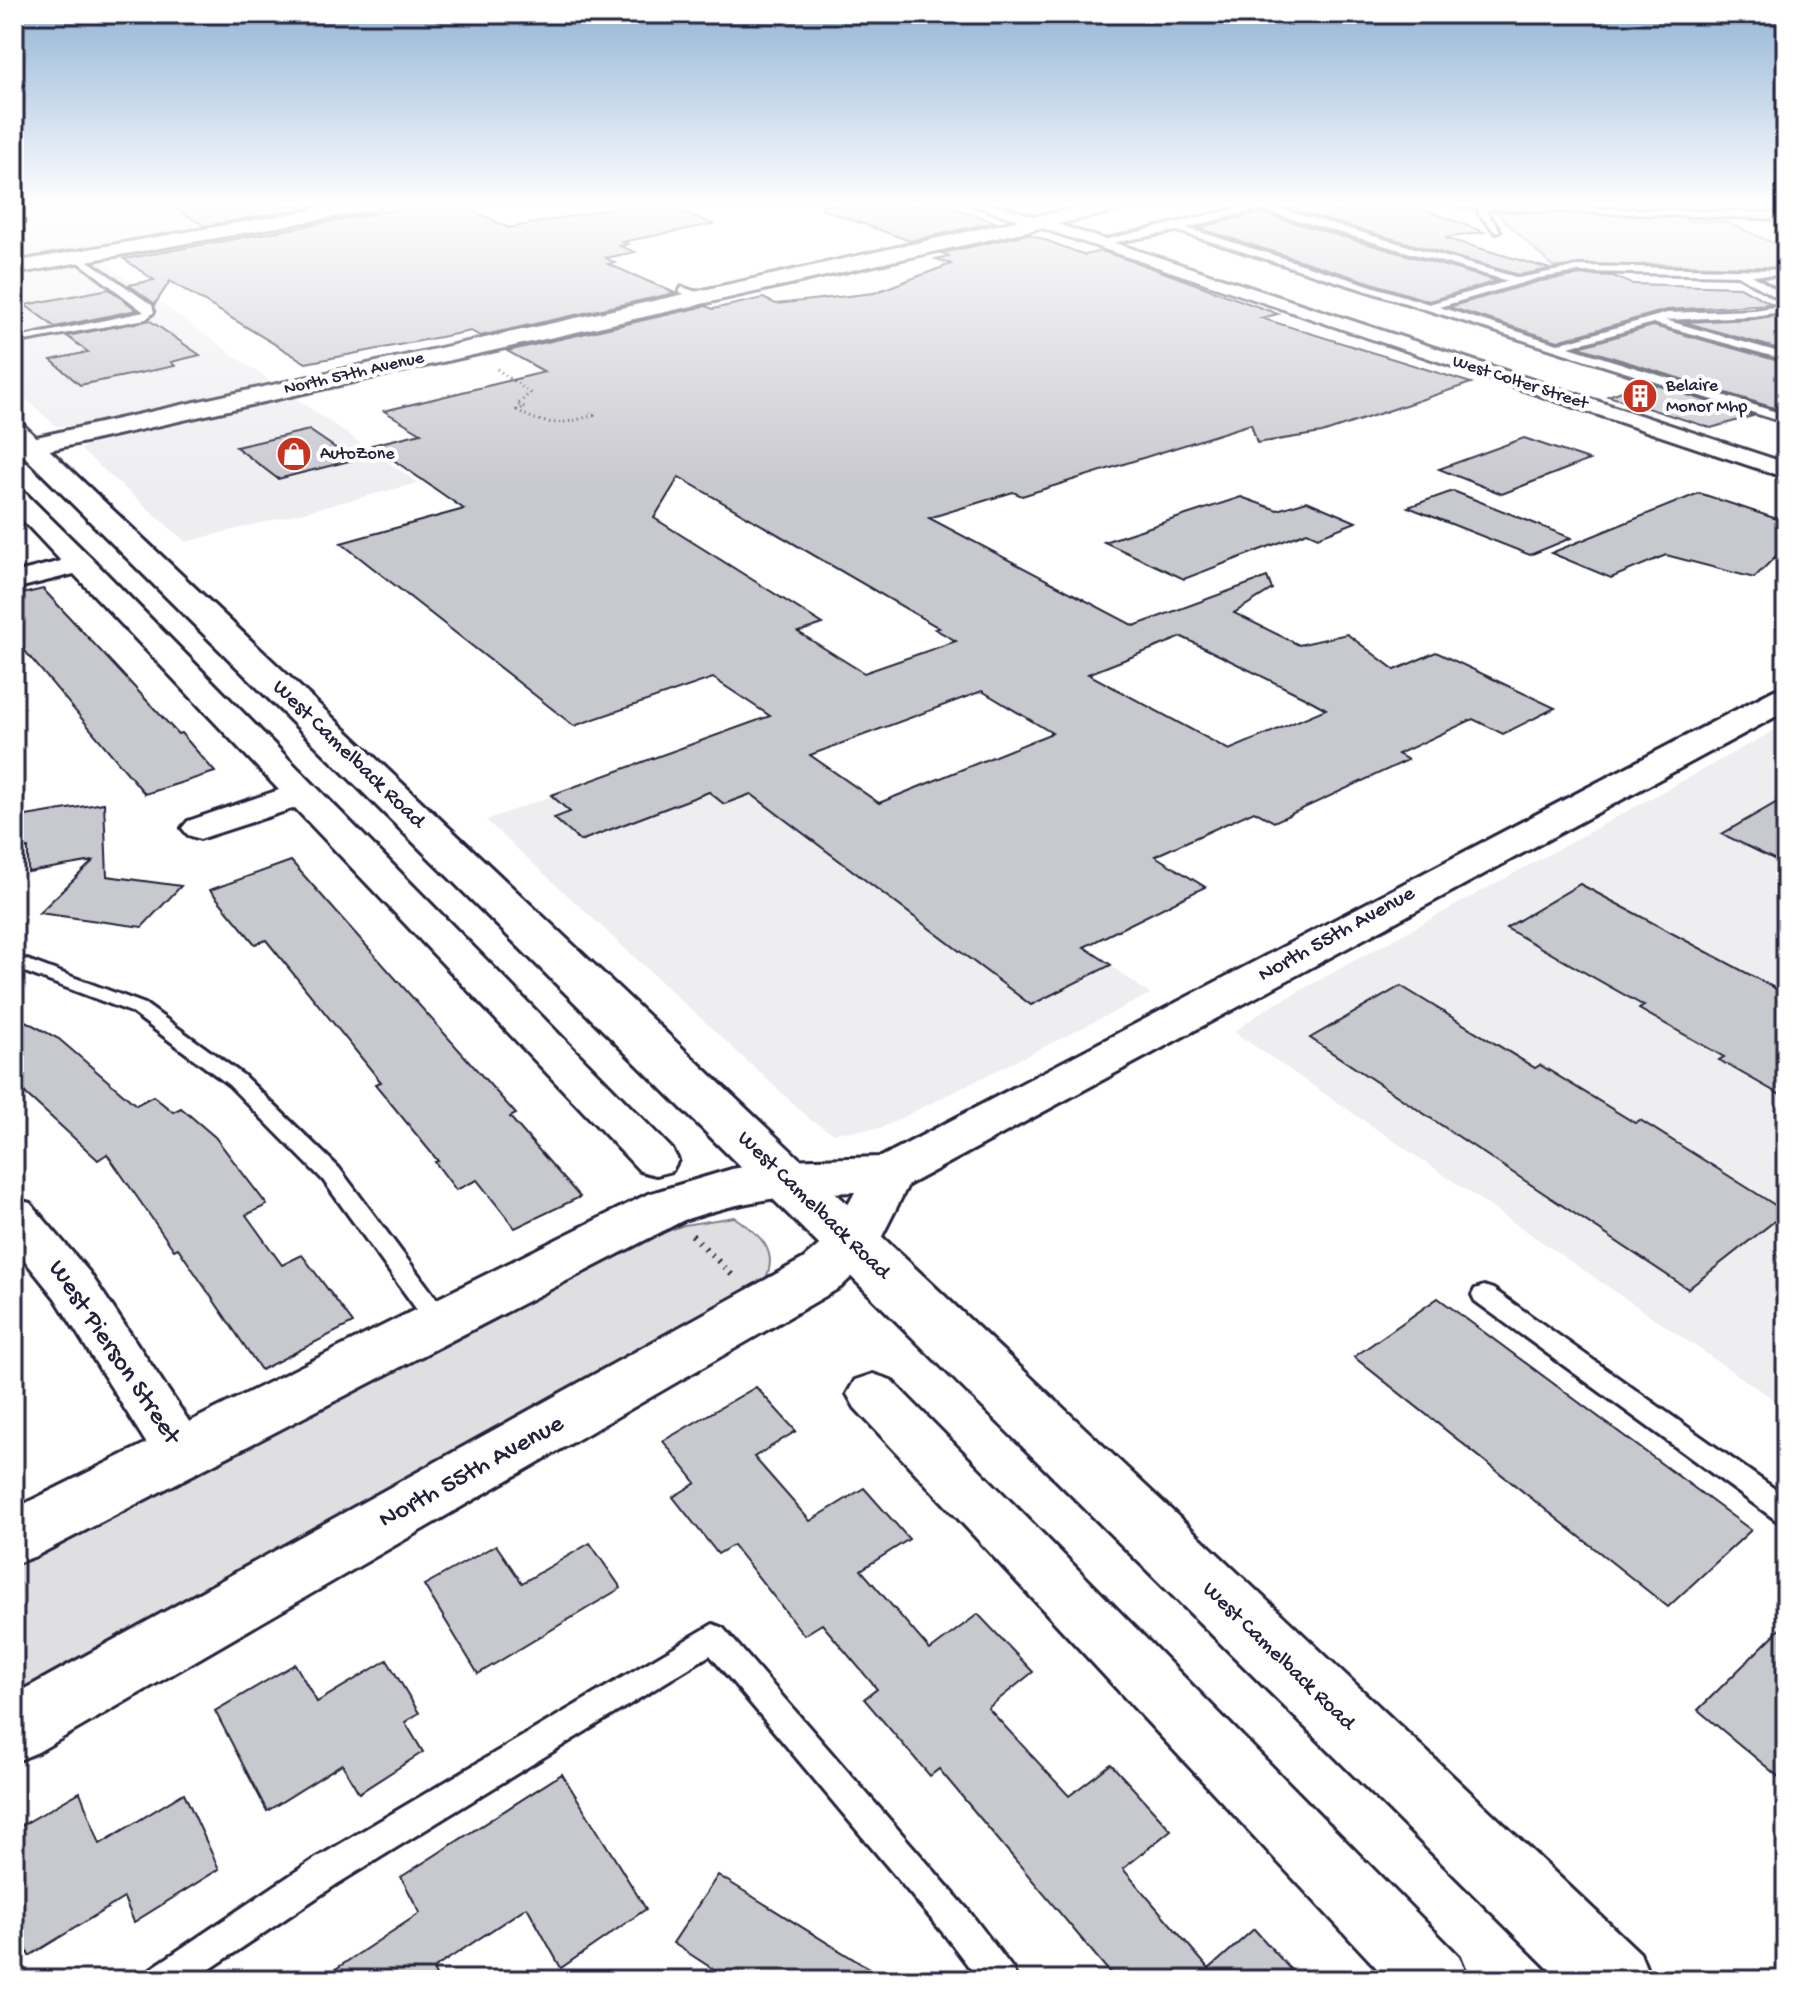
<svg xmlns="http://www.w3.org/2000/svg" width="1800" height="1994" viewBox="0 0 1800 1994" font-family="'Gochi Hand',sans-serif">
	<style>
		.built { fill: #eeeef1 }
		.green { fill: #dfdfe2; stroke: #80808e; stroke-width: 2 }
		.building { fill: #c8c8cf; stroke: #22223b; stroke-width: 2; fill-rule: evenodd }
		.lines { fill: none; stroke-linecap: round; stroke-linejoin: round }
		.service-casing { stroke: #22223b; stroke-width: 6 }
		.minor-casing { stroke: #22223b; stroke-width: 6 }
		.tertiary-casing { stroke: #22223b; stroke-width: 6 }
		.primary-casing { stroke: #22223b; stroke-width: 6 }
		.path-far1 { stroke: #22223b; stroke-width: 3; stroke-dasharray: 1 4; stroke-linecap: butt }
		.path { stroke: #22223b; stroke-width: 6; stroke-dasharray: 2 7; stroke-linecap: butt }
		.service { fill: #fff; fill-rule: evenodd }
		.minor { fill: #fff; fill-rule: evenodd }
		.tertiary { fill: #fff; fill-rule: evenodd }
		.primary { fill: #fff; fill-rule: evenodd }
		.labels { text-anchor: middle; dominant-baseline: central; stroke-width: 8; stroke-linejoin: round; paint-order: stroke }
		.far-street-label { font-size: 18px; fill: #22223b; stroke: #fff }
		.far-poi-label { font-size: 18px; fill: #22223b; stroke: #fff; text-anchor: start }
		.street-label { font-size: 22px; fill: #22223b; stroke: #fff }
		.near-street-label { font-size: 26px; fill: #22223b; stroke: #fff }
	</style>
	<rect width="100%" height="100%" fill="#fff"/>
	<filter id="ink" filterUnits="userSpaceOnUse"><feTurbulence type="fractalNoise" baseFrequency=".0125" numOctaves="2"/><feDisplacementMap in="SourceGraphic" scale="16" xChannelSelector="R" yChannelSelector="G"/><feConvolveMatrix kernelMatrix="1 2 1 2 8 2 1 2 1" color-interpolation-filters="sRGB"/></filter>
	<g filter="url(#ink)">
		<g class="built">
			<polygon points="14,205 355,205 14,264"/>
			<polygon points="98,258 274,384 90,425 56,426 14,388 14,272"/>
			<polygon points="291,395 418,483 186,542 81,450 89,442 104,437"/>
			<polygon points="760,720 1100,958 1150,994 881,1128 833,1133 812,1121 486,820"/>
			<polygon points="1786,724 1786,1408 1234,1032 1263,1011"/>
		</g>
		<g class="green">
			<polygon points="1493,209 1683,216 1689,221 1726,222 1786,249 1786,268 1660,264 1553,267"/>
			<path d="M734,1217C759,1234 781,1251 764,1282L14,1701V1562L649,1238L684,1225Z"/>
		</g>
		<g class="building">
			<polygon points="170,205 321,205 205,226"/>
			<polygon points="423,205 462,205 509,228 630,205 666,205 713,224 622,242 628,244 620,246 635,252 606,258 615,263 608,264 675,293 480,336 471,331 306,363 170,281 155,304 129,285 154,280 124,259"/>
			<polygon points="822,205 945,205 995,222 910,241 822,209"/>
			<polygon points="1301,205 1339,212 1361,205 1412,205 1484,232 1445,238 1550,269 1519,275 1289,209"/>
			<polygon points="1259,213 1267,215 1497,281 1429,301 1198,228"/>
			<path d="M1029,234L1085,255L1101,251L1138,263L1278,314L1261,318L1471,383L1322,433L1257,443L1251,424L1022,496L1013,492L929,518L1134,626L1267,577L1272,589L1234,613L1299,645L1347,634L1395,670L1436,652L1555,708L1503,734L1473,719L1398,754L1408,760L1274,822L1254,811L1155,856L1205,887L1084,947L1111,965L1031,1005L751,794L724,804L709,792L580,841L554,818L570,812L551,795L770,716L713,678L574,726L341,543L464,509L372,445L421,433L384,411L545,372L507,351L706,306L713,309L763,298L776,304L874,293L951,264L936,259L949,256L942,253ZM679,477L939,628L935,629L956,641L864,673L798,632L823,624L654,518ZM1182,637L1304,697L1326,709L1229,750L1088,674ZM982,691L1052,733L879,803L810,755Z"/>
			<polygon points="1582,275 1613,276 1632,284 1740,287 1772,304 1666,310 1558,341 1449,307 1540,281"/>
			<polygon points="109,289 137,310 55,327 25,305"/>
			<polygon points="1786,314 1786,351 1684,322 1754,319"/>
			<polygon points="149,320 200,355 171,362 175,366 80,385 51,360 88,352 67,336"/>
			<polygon points="1653,326 1786,363 1786,403 1774,408 1579,347"/>
			<polygon points="1647,382 1753,416 1711,428 1608,396"/>
			<polygon points="309,430 353,460 278,479 236,447"/>
			<polygon points="1524,438 1589,460 1502,494 1439,469"/>
			<polygon points="1453,491 1571,538 1530,555 1408,507"/>
			<polygon points="1699,493 1786,522 1786,546 1754,578 1666,555 1611,578 1551,553"/>
			<polygon points="1241,497 1277,510 1307,501 1356,522 1318,537 1307,532 1184,579 1104,542"/>
			<polygon points="43,589 178,734 181,733 215,772 145,794 14,638 14,596"/>
			<polygon points="1786,797 1786,865 1722,834"/>
			<polygon points="104,803 107,876 181,886 142,927 39,913 93,861 28,872 28,848 14,851 14,818"/>
			<polygon points="291,861 516,1114 510,1117 580,1197 515,1228 477,1180 456,1190 435,1162 438,1161 375,1084 381,1082 266,940 255,944 210,890"/>
			<polygon points="1580,884 1786,994 1786,1098 1719,1060 1724,1057 1639,1009 1644,1006 1506,928"/>
			<polygon points="1401,986 1535,1068 1540,1065 1635,1123 1640,1120 1786,1212 1688,1289 1310,1038"/>
			<polygon points="14,1015 59,1039 136,1105 153,1096 173,1112 181,1108 215,1137 267,1205 246,1215 282,1265 302,1255 353,1323 261,1370 178,1248 174,1250 107,1154 98,1160 14,1083"/>
			<polygon points="1438,1298 1751,1530 1668,1607 1354,1357"/>
			<polygon points="756,1387 796,1431 754,1457 810,1521 864,1488 909,1539 861,1570 930,1650 978,1614 1033,1672 988,1708 1069,1796 1111,1764 1171,1830 1123,1869 1209,1969 1254,1929 1300,1980 1116,1980 939,1769 930,1776 864,1699 877,1689 822,1624 804,1635 733,1545 718,1554 673,1497 696,1483 663,1441"/>
			<polygon points="590,1543 621,1588 478,1674 424,1585 496,1545 522,1583"/>
			<polygon points="1786,1623 1786,1783 1698,1710"/>
			<polygon points="387,1660 419,1713 405,1722 423,1752 359,1793 342,1764 267,1811 215,1711 295,1664 317,1702"/>
			<polygon points="562,1774 646,1909 561,1968 527,1907 433,1969 438,1980 319,1980 420,1913 401,1877"/>
			<polygon points="80,1792 100,1844 184,1793 219,1869 134,1922 124,1898 29,1956 14,1915 14,1830"/>
			<polygon points="718,1875 887,1980 730,1980 673,1943"/>
		</g>
		<g class="lines">
			<defs>
				<g id="service">
					<path d="M1251,205H1266L1519,278L1579,266L1786,270V276L1752,275L1786,296V303L1738,275L1579,272L1539,278L1439,307L1558,344L1667,313L1754,310L1786,305V311L1754,316L1665,320L1786,354V360L1653,323L1569,347L1786,415V423L1177,231L1096,246L1091,243ZM1258,209L1508,281L1429,304L1187,228Z"/>
					<polygon points="1451,205 1786,213 1786,219 1488,209 1486,211 1500,230 1496,233 1478,213 1479,208"/>
					<polygon points="78,254 152,305 154,312 146,319 19,342 18,340 23,337 144,312 75,259"/>
					<polygon points="682,287 706,295 707,297 702,300 679,292"/>
					<polygon points="14,955 145,1004 243,1075 339,1168 448,1314 451,1321 448,1328 439,1330 430,1328 323,1180 229,1085 131,1012 14,968"/>
					<polygon points="1484,1286 1493,1289 1786,1497 1786,1524 1776,1520 1475,1301 1472,1295 1475,1289"/>
					<polygon points="713,1624 723,1628 968,1910 1012,1968 1017,1980 979,1980 944,1934 710,1655 337,1884 194,1980 147,1980 152,1968 313,1860"/>
				</g>
				<g id="minor">
					<polygon points="341,205 381,205 373,210 14,274 14,262"/>
					<polygon points="973,205 999,205 1786,463 1786,478"/>
					<polygon points="14,488 23,491 91,558 672,1149 678,1160 672,1171 656,1175 640,1171 295,808 212,835 200,839 188,835 182,828 188,821 279,790 74,574 14,589 14,573 61,561 14,511"/>
					<polygon points="14,1199 30,1203 89,1272 200,1438 208,1453 200,1468 181,1475 162,1468 55,1298 14,1247"/>
					<polygon points="873,1374 891,1380 1459,1956 1469,1980 1388,1980 855,1408 847,1394 855,1380"/>
				</g>
				<g id="tertiary">
					<polygon points="1088,205 1125,205 1116,211 14,458 14,442"/>
					<path d="M1786,687V711L908,1185L871,1258L841,1287L38,1752L14,1762V1695L803,1259L833,1233L855,1192C792,1194 744,1200 684,1220L36,1556L14,1564V1509L648,1194L732,1169L783,1160L881,1157L1774,690Z"/>
				</g>
				<polygon id="primary" points="14,423 23,425 1640,1953 1651,1980 1560,1980 14,446"/>
			</defs>
			<use href="#service" class="service-casing"/>
			<use href="#minor" class="minor-casing"/>
			<use href="#tertiary" class="tertiary-casing"/>
			<use href="#primary" class="primary-casing"/>
			<path class="path-far1" d="M497,369L530,393L517,405L525,407L517,410C546,428 563,424 594,415L590,413"/>
			<polyline class="path" points="692,1235 733,1276"/>
			<use href="#service" class="service"/>
			<use href="#minor" class="minor"/>
			<use href="#tertiary" class="tertiary"/>
			<use href="#primary" class="primary"/>
		</g>
	</g>
	<linearGradient id="sky" x2="0" y2="1"><stop stop-color="#93b4d6"/><stop offset="0.42" stop-color="#fff"/><stop offset="1" stop-color="#fff" stop-opacity="0"/></linearGradient>
	<rect width="1800" height="485" fill="url(#sky)"/>
	<defs>
		<symbol id="building-disc" viewBox="-11 -11 22 22"><circle r="9.5" fill="#c8321e" stroke="#fff"/><path d="M-4-6H4V6H1V3H-1V6H-4ZM-2.5-4.3h1.7v1.8h-1.7ZM.8-4.3h1.7v1.8H.8ZM-2.5-1h1.7V.8h-1.7ZM.8-1h1.7V.8H.8Z" fill="#fff"/></symbol>
		<symbol id="shop-disc" viewBox="-11 -11 22 22"><circle r="9.5" fill="#c8321e" stroke="#fff"/><path d="M-5-2.5h2.3a2.7 3.5 0 0 1 5.4 0H5L5.5 6h-11ZM-1.5-2.5h3a1.5 2.3 0 0 0-3 0Z" fill="#fff"/></symbol>
	</defs>
	<g fill-rule="evenodd">
		<use href="#building-disc" x="1620" y="376" width="40" height="40"/>
		<use href="#shop-disc" x="274" y="434" width="40" height="40"/>
	</g>
	<g class="labels">
		<g class="far-street-label">
			<text transform="translate(354 374) rotate(-13)">North 57th Avenue</text>
			<text transform="translate(1520 383) rotate(18)">West Colter Street</text>
		</g>
		<g class="far-poi-label">
			<text x="1666" y="386">Belaire<tspan x="1666" dy="21">Monor Mhp</tspan></text>
			<text x="320" y="454">AutoZone</text>
		</g>
		<g class="street-label">
			<text transform="translate(348 755) rotate(44)">West Camelback Road</text>
			<text transform="translate(1337 935) rotate(-29)">North 55th Avenue</text>
			<text transform="translate(813 1206) rotate(44)">West Camelback Road</text>
			<text transform="translate(1278 1657) rotate(44)">West Camelback Road</text>
		</g>
		<g class="near-street-label">
			<text transform="translate(113 1353) rotate(56)">West Pierson Street</text>
			<text transform="translate(472 1473) rotate(-29)">North 55th Avenue</text>
		</g>
	</g>
	<rect width="1800" height="1994" fill="none" stroke="#fff" stroke-width="48"/>
	<rect x="24" y="24" width="1752" height="1946" fill="none" stroke="#22223b" stroke-width="3" filter="url(#ink)"/>
</svg>
